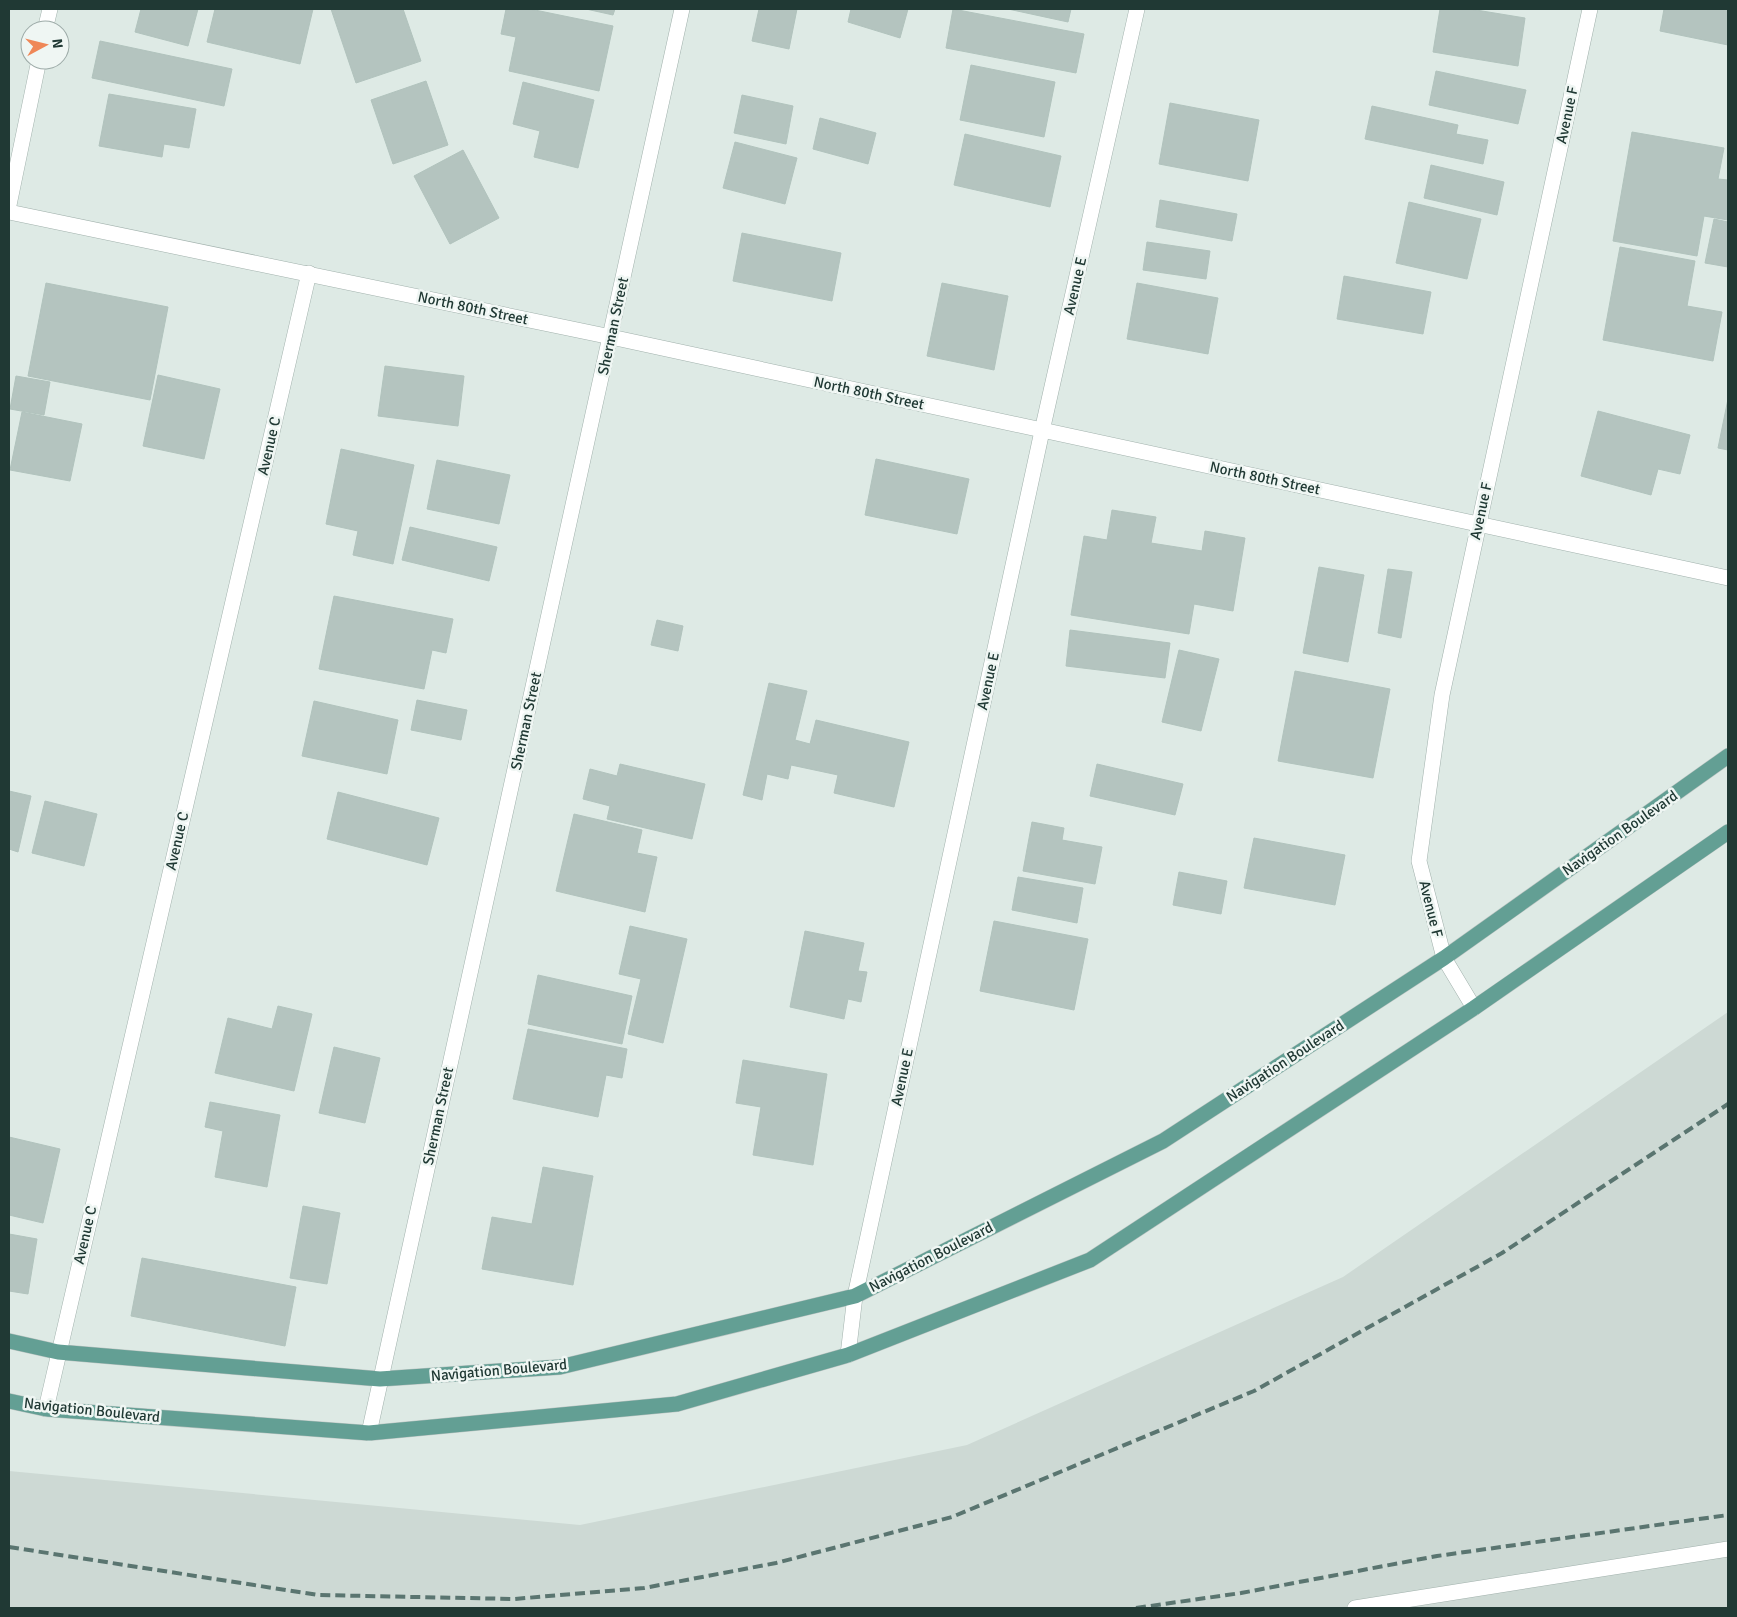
<svg xmlns="http://www.w3.org/2000/svg" width="1737" height="1617" viewBox="0 0 1737 1617" font-family="Signika,sans-serif">
	<style>
		.built { fill: #cdd9d4 }
		.building { fill: #b4c4bf; stroke: #b1c3bd }
		.lines { fill: none; stroke-linecap: round; stroke-linejoin: round }
		.minor-casing { stroke: #a1b1ac; stroke-width: 16 }
		.major-casing { stroke: #bcc4c2; stroke-width: 16 }
		.minor { stroke: #fff; stroke-width: 15 }
		.major { stroke: #639f94; stroke-width: 15 }
		.rail { stroke: #5a7570; stroke-width: 4; stroke-dasharray: 10 5; stroke-linecap: butt }
		.labels { text-anchor: middle; dominant-baseline: central; stroke-width: 5; stroke-linejoin: round; paint-order: stroke }
		.street-label { font-size: 15px; fill: #203934; stroke: #eff6f3 }
	</style>
	<rect width="100%" height="100%" fill="#deeae5"/>
	<polygon class="built" points="1728,1012 1728,1608 9,1608 9,1471 580,1525 967,1445 1343,1277"/>
	<g class="building">
		<polygon points="141,9 198,9 188,46 135,32"/>
		<polygon points="215,9 313,9 300,64 207,42"/>
		<polygon points="331,9 403,9 421,61 356,83"/>
		<polygon points="506,9 530,9 613,26 599,91 509,71 516,37 501,34"/>
		<polygon points="586,9 615,9 613,15"/>
		<polygon points="759,9 797,9 789,49 752,41"/>
		<polygon points="851,9 908,9 900,38 848,22"/>
		<polygon points="953,9 1084,34 1076,73 946,48"/>
		<polygon points="1008,9 1071,9 1068,22"/>
		<polygon points="1440,9 1470,9 1525,18 1518,66 1433,52"/>
		<polygon points="1664,9 1728,9 1728,45 1660,31"/>
		<polygon points="100,41 232,69 224,106 92,78"/>
		<polygon points="971,65 1055,82 1044,137 960,120"/>
		<polygon points="1436,71 1526,90 1518,124 1429,105"/>
		<polygon points="426,81 448,145 393,164 371,100"/>
		<polygon points="523,82 594,100 578,168 534,157 540,131 513,124"/>
		<polygon points="109,94 196,109 189,148 164,144 162,157 99,146"/>
		<polygon points="742,95 793,106 786,144 734,133"/>
		<polygon points="1170,103 1259,120 1248,181 1159,164"/>
		<polygon points="1372,106 1458,125 1456,134 1488,140 1483,164 1365,139"/>
		<polygon points="820,118 876,133 868,164 813,149"/>
		<polygon points="1632,132 1724,148 1718,179 1728,180 1728,220 1704,216 1697,256 1613,241"/>
		<polygon points="965,134 1061,156 1050,207 954,185"/>
		<polygon points="735,142 797,158 785,204 723,188"/>
		<polygon points="463,150 499,218 450,244 414,176"/>
		<polygon points="1431,165 1504,182 1497,215 1424,198"/>
		<polygon points="1160,200 1237,214 1232,241 1156,227"/>
		<polygon points="1409,202 1481,219 1467,279 1396,263"/>
		<polygon points="1714,219 1728,222 1728,267 1705,263"/>
		<polygon points="742,233 841,253 832,301 733,281"/>
		<polygon points="1147,242 1210,251 1206,279 1143,270"/>
		<polygon points="1620,247 1695,261 1687,306 1722,312 1713,361 1603,340"/>
		<polygon points="1344,276 1431,292 1423,334 1337,319"/>
		<polygon points="46,283 168,307 150,400 28,376"/>
		<polygon points="942,283 1008,296 994,370 927,356"/>
		<polygon points="1137,283 1218,298 1208,354 1127,339"/>
		<polygon points="385,366 464,376 458,426 378,416"/>
		<polygon points="158,375 220,389 204,459 143,446"/>
		<polygon points="16,376 50,382 44,415 10,409"/>
		<polygon points="1728,399 1728,450 1718,448"/>
		<polygon points="1598,411 1690,435 1680,474 1658,469 1651,495 1581,476"/>
		<polygon points="22,412 82,424 70,481 10,470"/>
		<polygon points="341,449 414,465 393,564 353,555 358,531 326,524"/>
		<polygon points="876,459 969,479 957,534 865,515"/>
		<polygon points="437,460 510,475 499,524 427,509"/>
		<polygon points="1112,510 1156,517 1151,543 1202,551 1205,531 1245,538 1233,611 1194,604 1189,634 1071,615 1084,536 1107,540"/>
		<polygon points="410,527 497,547 489,581 402,560"/>
		<polygon points="1319,567 1364,575 1348,662 1303,653"/>
		<polygon points="1388,569 1412,572 1401,638 1378,633"/>
		<polygon points="334,596 453,619 446,653 432,650 424,689 319,669"/>
		<polygon points="657,620 683,626 678,651 651,645"/>
		<polygon points="1070,630 1170,643 1165,678 1066,666"/>
		<polygon points="1179,650 1219,659 1201,731 1162,722"/>
		<polygon points="1295,671 1390,689 1373,778 1278,761"/>
		<polygon points="769,683 807,691 795,740 810,744 816,720 909,742 894,807 834,793 838,775 791,765 788,779 767,774 762,800 743,795"/>
		<polygon points="417,700 467,710 461,740 411,730"/>
		<polygon points="314,701 398,720 387,774 302,756"/>
		<polygon points="620,764 705,784 692,839 607,819 610,806 583,799 590,769 617,776"/>
		<polygon points="1097,764 1183,784 1175,815 1090,796"/>
		<polygon points="9,791 31,796 18,852 9,849"/>
		<polygon points="338,792 439,818 427,865 327,839"/>
		<polygon points="45,801 97,814 84,866 32,853"/>
		<polygon points="574,814 642,830 637,853 657,857 645,912 556,891"/>
		<polygon points="1032,822 1064,828 1062,840 1102,847 1095,884 1023,871"/>
		<polygon points="1254,838 1345,855 1335,905 1244,888"/>
		<polygon points="1179,872 1227,881 1221,914 1173,905"/>
		<polygon points="1018,877 1083,888 1077,923 1012,910"/>
		<polygon points="994,921 1088,939 1074,1010 980,991"/>
		<polygon points="630,926 687,939 663,1043 628,1034 641,979 619,974"/>
		<polygon points="805,931 864,943 858,971 867,972 861,1002 848,999 844,1019 790,1007"/>
		<polygon points="538,975 632,996 622,1044 528,1024"/>
		<polygon points="278,1006 312,1014 294,1091 215,1073 228,1018 272,1029"/>
		<polygon points="528,1029 627,1049 622,1078 606,1075 598,1117 513,1099"/>
		<polygon points="334,1047 380,1058 365,1123 319,1113"/>
		<polygon points="743,1060 827,1074 813,1165 753,1155 761,1107 736,1103"/>
		<polygon points="210,1102 280,1115 267,1187 215,1177 223,1131 205,1127"/>
		<polygon points="9,1137 60,1149 43,1223 9,1215"/>
		<polygon points="543,1167 593,1176 573,1285 482,1269 492,1217 532,1224"/>
		<polygon points="303,1206 340,1213 327,1284 290,1278"/>
		<polygon points="9,1234 37,1239 28,1294 9,1291"/>
		<polygon points="142,1258 296,1287 285,1346 131,1316"/>
	</g>
	<g class="lines">
		<defs>
			<g id="minor">
				<polyline points="45,30 50,9"/>
				<polyline points="9,205 39,60"/>
				<polyline points="9,212 611,337 1728,578"/>
				<polyline points="1474,1008 1444,958 1419,861 1442,695 1590,9"/>
				<polyline points="848,1355 855,1296 1042,431 1137,9"/>
				<polyline points="46,1409 309,273"/>
				<polyline points="369,1433 682,9"/>
				<polyline points="1355,1608 1728,1549"/>
			</g>
			<g id="major">
				<polyline points="9,1341 58,1352 380,1379 560,1367 855,1296 1163,1141 1444,958 1728,756"/>
				<polyline points="9,1401 46,1409 369,1433 677,1404 848,1355 1090,1260 1474,1008 1728,832"/>
			</g>
		</defs>
		<use href="#minor" class="minor-casing"/>
		<use href="#major" class="major-casing"/>
		<use href="#minor" class="minor"/>
		<use href="#major" class="major"/>
		<g class="rail">
			<polyline points="9,1547 318,1595 514,1599 644,1588 776,1563 952,1517 1254,1391 1502,1253 1728,1104"/>
			<polyline points="1136,1608 1241,1593 1437,1556 1728,1515"/>
		</g>
	</g>
	<g class="labels">
		<g class="street-label">
			<text transform="translate(1567 115) rotate(-78)">Avenue F</text>
			<text transform="translate(1075 286) rotate(-77)">Avenue E</text>
			<text transform="translate(473 308) rotate(12)">North 80th Street</text>
			<text transform="translate(613 326) rotate(-78)">Sherman Street</text>
			<text transform="translate(869 393) rotate(12)">North 80th Street</text>
			<text transform="translate(269 446) rotate(-77)">Avenue C</text>
			<text transform="translate(1265 478) rotate(12)">North 80th Street</text>
			<text transform="translate(1481 511) rotate(-78)">Avenue F</text>
			<text transform="translate(988 681) rotate(-78)">Avenue E</text>
			<text transform="translate(526 721) rotate(-78)">Sherman Street</text>
			<text transform="translate(1620 833) rotate(-35)">Navigation Boulevard</text>
			<text transform="translate(177 841) rotate(-77)">Avenue C</text>
			<text transform="translate(1431 909) rotate(76)">Avenue F</text>
			<text transform="translate(1285 1061) rotate(-33)">Navigation Boulevard</text>
			<text transform="translate(902 1077) rotate(-78)">Avenue E</text>
			<text transform="translate(438 1116) rotate(-78)">Sherman Street</text>
			<text transform="translate(85 1235) rotate(-77)">Avenue C</text>
			<text transform="translate(931 1257) rotate(-27)">Navigation Boulevard</text>
			<text transform="translate(499 1370) rotate(-5)">Navigation Boulevard</text>
			<text transform="translate(92 1410) rotate(6)">Navigation Boulevard</text>
		</g>
	</g>
	<rect width="1737" height="1617" fill="none" stroke="#203934" stroke-width="20"/>
	<g transform="translate(45 45) rotate(83)"><circle r="24" fill="#eff6f3" stroke="#9caaa7"/>
	<path d="M0-4L9 19L0 12L-9 19Z" fill="#ef8757"/>
	<text y="-8" font-size="14" font-weight="bold" text-anchor="middle" fill="#203934">N</text>
	</g>
</svg>
